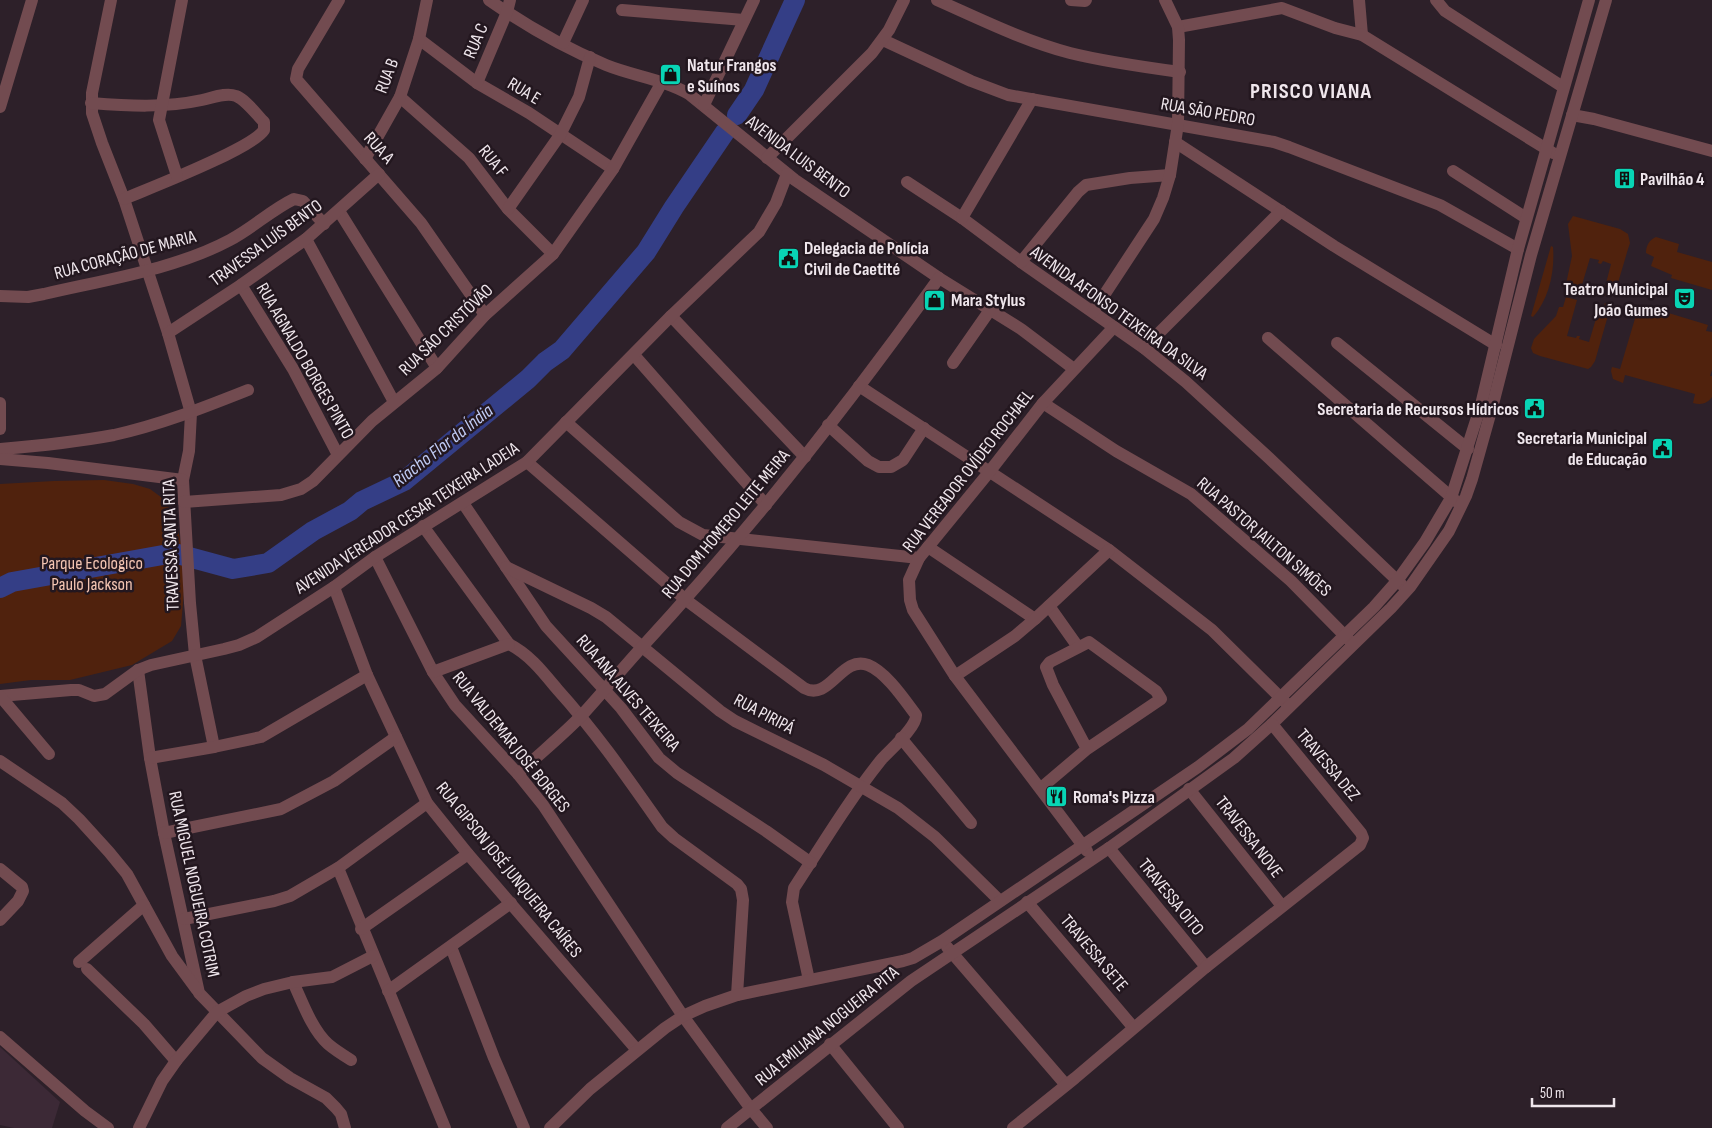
<svg xmlns="http://www.w3.org/2000/svg" width="1712" height="1128" viewBox="0 0 1712 1128" font-family="'Sofia Sans Condensed',sans-serif">
	<style>
		.built { fill: #3c2936 }
		.green { fill: #50220d }
		.lines { fill: none; stroke-linecap: round; stroke-linejoin: round }
		.river { stroke: #343e86; stroke-width: 20 }
		.minor { stroke: #724b50; stroke-width: 12 }
		.labels { text-anchor: middle; dominant-baseline: central; stroke-width: 5; stroke-linejoin: round; paint-order: stroke }
		.street-label { font-size: 18px; fill: #efe6ec; stroke: #23171f }
		.poi-label { font-size: 18px; font-weight: bold; fill: #efe6ec; stroke: #23171f; text-anchor: start }
		.park-label { font-size: 18px; fill: #f3c4b2; stroke: #23171f }
		.water-label { font-size: 19px; font-style: italic; fill: #bfcaf3; stroke: #23171f }
		.district-label { font-size: 22px; font-weight: bold; letter-spacing: 1px; fill: #efe6ec; stroke: #23171f }
	</style>
	<rect width="100%" height="100%" fill="#2d2029"/>
	<polygon class="built" points="0,1047 60,1102 52,1128 14,1128 0,1125"/>
	<g class="green">
		<polygon points="1573,216 1620,229 1628,234 1630,243 1628,249 1615,293 1609,291 1607,296 1603,295 1611,264 1603,261 1601,264 1598,263 1599,260 1590,258 1581,288 1566,284 1572,256 1568,224"/>
		<path d="M1656,237L1679,244L1677,252L1712,262V290L1671,278L1672,275L1651,266L1654,257L1646,253C1646,246 1649,240 1656,237Z"/>
		<path d="M1551,246L1553,247C1555,271 1549,299 1533,317L1531,316Z"/>
		<polygon points="1566,297 1577,300 1567,336 1576,338 1577,336 1580,336 1579,339 1589,342 1598,312 1602,313 1605,303 1611,305 1595,361 1591,367 1588,369 1540,356 1533,353 1531,348 1534,339 1556,316 1559,307 1563,307"/>
		<path d="M1639,305L1652,309V311L1661,314L1662,311L1708,325L1706,331L1712,332V370L1710,376H1712V397C1707,404 1701,405 1693,403L1695,394L1625,375L1623,383L1613,379L1611,371L1612,367L1620,369Z"/>
		<polygon points="104,480 133,484 150,489 165,500 176,520 186,567 181,626 172,641 132,665 70,680 31,680 0,684 0,484 54,481"/>
	</g>
	<g class="lines">
		<g class="river">
			<polyline points="737,115 754,90 795,0"/>
			<polyline points="0,588 12,582 174,553 233,569 268,563 313,531 350,511 362,501 404,481 528,379 545,362 562,350 646,252 674,207 725,132"/>
		</g>
		<g class="minor">
			<polyline points="111,0 92,93 92,113 102,143 124,199 168,333 191,413 189,451 183,480 190,603 195,655 214,747"/>
			<polyline points="339,0 298,69 296,79 421,223 485,315"/>
			<path d="M489,0C525,25 565,48 606,65C633,76 663,79 689,94L795,180L939,278L1021,329L1074,369"/>
			<path d="M937,0C980,19 1024,41 1070,53C1106,62 1143,67 1180,72"/>
			<polyline points="1071,0 1085,1 1086,0"/>
			<polyline points="1359,0 1362,35"/>
			<polyline points="1436,0 1445,11 1563,87"/>
			<polyline points="622,10 744,20"/>
			<polyline points="1178,27 1282,8 1335,28 1362,35 1553,153"/>
			<polyline points="419,39 477,83 529,113 613,169"/>
			<polyline points="883,40 971,81 1008,95 1274,142 1289,147 1440,205 1518,249"/>
			<polyline points="563,43 583,0"/>
			<polyline points="477,83 507,12 510,0"/>
			<polyline points="400,97 469,158 508,209 553,254"/>
			<path d="M91,103C129,106 165,108 202,100C212,98 226,92 236,96C245,99 257,115 264,122V130C252,149 150,188 124,199"/>
			<polyline points="704,105 754,0"/>
			<polyline points="0,107 32,0"/>
			<polyline points="1572,115 1594,119 1712,151"/>
			<polyline points="1175,142 1334,246 1496,345"/>
			<polyline points="767,158 872,53 889,30 904,0"/>
			<polyline points="365,159 400,97 419,39 427,0"/>
			<polyline points="1453,171 1526,218"/>
			<polyline points="177,176 159,120 182,0"/>
			<polyline points="907,182 962,218 1021,262 1144,348 1186,382 1269,458 1402,585"/>
			<polyline points="508,209 560,135 579,97 590,57"/>
			<polyline points="339,211 437,368"/>
			<polyline points="962,218 1032,99"/>
			<polyline points="306,239 394,402"/>
			<polyline points="1021,262 1078,192 1086,185 1130,178 1170,175"/>
			<polyline points="241,285 293,369 338,455"/>
			<path d="M0,296L28,297L44,294C104,280 176,269 230,240C253,228 271,210 294,199L303,201L324,224"/>
			<polyline points="1093,312 1154,219 1163,198 1170,175 1178,124 1179,40 1178,27 1165,0"/>
			<polyline points="671,316 805,457"/>
			<polyline points="168,333 241,285 306,239 379,174"/>
			<polyline points="1268,338 1457,502"/>
			<polyline points="1337,343 1468,449"/>
			<polyline points="1144,348 1281,211"/>
			<polyline points="634,355 766,505"/>
			<polyline points="953,363 990,310"/>
			<polyline points="859,386 1109,550 1212,630 1287,704"/>
			<polyline points="0,403 0,429"/>
			<polyline points="1043,403 1116,451 1191,494 1291,581 1351,642"/>
			<polyline points="566,422 679,522 703,535 919,558"/>
			<polyline points="828,425 868,461 879,467 891,467 903,460 924,428"/>
			<path d="M0,449C38,446 76,442 114,435C160,425 205,407 248,390"/>
			<polyline points="0,459 48,463 183,480"/>
			<path d="M527,462L686,600L804,688C830,702 841,655 868,665C886,672 904,699 916,715C917,727 890,750 881,760C849,800 822,845 794,888L792,902L809,980"/>
			<polyline points="184,502 281,495 301,489 313,481 372,421 437,368 485,315 553,254 613,169 662,82"/>
			<polyline points="463,503 546,626 621,708 659,758 677,773 766,831 811,863"/>
			<path d="M423,526L509,644C529,654 543,672 557,689C596,732 629,780 662,827L674,838L737,884L741,889L743,900L737,995"/>
			<polyline points="928,547 1035,619"/>
			<polyline points="375,557 433,672 455,705 518,774 543,805 683,1016 751,1109 767,1128"/>
			<polyline points="506,567 591,608 606,617 720,711 735,721 824,765 898,808 935,837 1000,901"/>
			<polyline points="334,587 367,675 427,803 468,854 637,1050"/>
			<polyline points="1049,606 1078,647"/>
			<polyline points="138,670 150,758 164,833 199,993 262,1058 290,1078 326,1098 336,1108 341,1114 345,1128"/>
			<polyline points="433,672 509,644"/>
			<polyline points="955,676 1015,636 1035,619 1109,550"/>
			<polyline points="0,696 71,690 79,690 94,696 105,694 138,670 151,665 224,649 239,645 257,637 334,587 375,557 527,462 671,316 759,232 776,203 787,174"/>
			<polyline points="1,697 49,754"/>
			<polyline points="901,738 971,823"/>
			<polyline points="150,758 214,747 261,737 367,675"/>
			<polyline points="0,761 62,803 79,819 109,852 127,874 172,956 197,990"/>
			<path d="M518,774C539,754 562,736 582,715C603,692 622,669 642,647C749,531 847,407 939,278"/>
			<polyline points="1041,788 1087,749 1161,699 1156,691 1089,642 1050,662 1046,667 1053,685 1087,749"/>
			<polyline points="1189,789 1282,906"/>
			<polyline points="164,833 281,809 334,781 396,737"/>
			<polyline points="1109,848 1206,967"/>
			<polyline points="1087,851 955,676 913,610 910,600 909,580 919,558 990,471 1043,403 1114,327"/>
			<polyline points="338,868 445,1128"/>
			<polyline points="0,869 22,887 23,891 18,901 0,920"/>
			<polyline points="1027,902 1133,1027"/>
			<polyline points="184,919 274,901 290,896 338,868 427,803"/>
			<polyline points="361,929 468,854"/>
			<polyline points="451,947 494,1058 524,1128"/>
			<polyline points="947,947 1066,1085"/>
			<polyline points="79,962 144,905"/>
			<polyline points="87,969 144,1024 176,1061"/>
			<path d="M293,982C302,1001 312,1030 328,1044C335,1050 343,1055 351,1060"/>
			<polyline points="388,991 511,903"/>
			<polyline points="0,1037 85,1111 108,1128"/>
			<polyline points="830,1044 898,1128"/>
			<polyline points="139,1128 162,1081 176,1061 217,1012 246,996 264,989 293,982 332,977 373,956"/>
			<polyline points="550,1128 590,1089 665,1028 683,1016 705,1006 737,995 903,961 913,958 942,941 1198,767 1248,729 1374,607 1397,581 1425,542 1451,498 1481,405 1518,249 1589,0"/>
			<polyline points="727,1128 911,981 1109,848 1234,758 1272,724 1391,608 1410,587 1449,531 1466,496 1472,479 1493,404 1531,255 1606,0"/>
			<polyline points="1013,1128 1075,1078 1206,967 1360,845 1363,838 1361,833 1272,724"/>
		</g>
	</g>
	<defs>
		<symbol id="shop-square" viewBox="-11 -11 22 22"><rect x="-9" y="-9" width="18" height="18" rx="4" fill="#08d5b5" stroke="#23171f"/><path d="M-5-2.5h2.3a2.7 3.5 0 0 1 5.4 0H5L5.5 6h-11ZM-1.5-2.5h3a1.5 2.3 0 0 0-3 0Z" fill="#111"/></symbol>
		<symbol id="building-square" viewBox="-11 -11 22 22"><rect x="-9" y="-9" width="18" height="18" rx="4" fill="#08d5b5" stroke="#23171f"/><path d="M-4-6H4V6H1V3H-1V6H-4ZM-2.5-4.3h1.7v1.8h-1.7ZM.8-4.3h1.7v1.8H.8ZM-2.5-1h1.7V.8h-1.7ZM.8-1h1.7V.8H.8Z" fill="#111"/></symbol>
		<symbol id="civic-square" viewBox="-11 -11 22 22"><rect x="-9" y="-9" width="18" height="18" rx="4" fill="#08d5b5" stroke="#23171f"/><path d="M-.6-6.5H3V-4.5H.6V-3L4-1V1h2V6H-6V1h2V-1L-.6-3ZM-1.2 2.5V6h2.4V2.5Z" fill="#111"/></symbol>
		<symbol id="theatre-square" viewBox="-11 -11 22 22"><rect x="-9" y="-9" width="18" height="18" rx="4" fill="#08d5b5" stroke="#23171f"/><path d="M-5-5.5Q0-4 5-5.5V0Q5 5 0 6Q-5 5-5 0ZM-3.3-2.5H-1v1.5H-3.3ZM1-2.5H3.3v1.5H1ZM-2.8 1Q0 5.5 2.8 1Z" fill="#111"/></symbol>
		<symbol id="restaurant-square" viewBox="-11 -11 22 22"><rect x="-9" y="-9" width="18" height="18" rx="4" fill="#08d5b5" stroke="#23171f"/><path d="M-5-6h1v4h1v-4h1v4h1v-4h1v5L-1.5 .5V6h-2V.5L-5-1ZM5-6V6H3V1.5H1.5Q1.5-4 5-6Z" fill="#111"/></symbol>
	</defs>
	<g fill-rule="evenodd">
		<use href="#shop-square" x="658" y="62" width="25" height="25"/>
		<use href="#building-square" x="1612" y="166" width="25" height="25"/>
		<use href="#civic-square" x="776" y="246" width="25" height="25"/>
		<use href="#theatre-square" x="1672" y="286" width="25" height="25"/>
		<use href="#shop-square" x="922" y="288" width="25" height="25"/>
		<use href="#civic-square" x="1522" y="396" width="25" height="25"/>
		<use href="#civic-square" x="1650" y="436" width="25" height="25"/>
		<use href="#restaurant-square" x="1044" y="784" width="25" height="25"/>
	</g>
	<g class="labels">
		<g class="street-label">
			<text transform="translate(476 41) rotate(-67)">RUA C</text>
			<text transform="translate(387 76) rotate(-69)">RUA B</text>
			<text transform="translate(524 91) rotate(31)">RUA E</text>
			<text transform="translate(1208 112) rotate(10)">RUA SÃO PEDRO</text>
			<text transform="translate(379 148) rotate(48)">RUA A</text>
			<text transform="translate(798 157) rotate(37)">AVENIDA LUIS BENTO</text>
			<text transform="translate(493 161) rotate(51)">RUA F</text>
			<text transform="translate(266 243) rotate(-36)">TRAVESSA LUÍS BENTO</text>
			<text transform="translate(125 255) rotate(-15)">RUA CORAÇÃO DE MARIA</text>
			<text transform="translate(1119 313) rotate(36)">AVENIDA AFONSO TEIXEIRA DA SILVA</text>
			<text transform="translate(446 330) rotate(-44)">RUA SÃO CRISTÓVÃO</text>
			<text transform="translate(305 361) rotate(60)">RUA AGNALDO BORGES PINTO</text>
			<text transform="translate(968 471) rotate(-52)">RUA VEREADOR OVÍDEO ROCHAEL</text>
			<text transform="translate(407 518) rotate(-33)">AVENIDA VEREADOR CESAR TEIXEIRA LADEIA</text>
			<text transform="translate(726 524) rotate(-50)">RUA DOM HOMERO LEITE MEIRA</text>
			<text transform="translate(1264 537) rotate(41)">RUA PASTOR JAILTON SIMÕES</text>
			<text transform="translate(171 545) rotate(-92)">TRAVESSA SANTA RITA</text>
			<text transform="translate(628 693) rotate(49)">RUA ANA ALVES TEIXEIRA</text>
			<text transform="translate(764 714) rotate(28)">RUA PIRIPÁ</text>
			<text transform="translate(511 742) rotate(51)">RUA VALDEMAR JOSÉ BORGES</text>
			<text transform="translate(1328 765) rotate(50)">TRAVESSA DEZ</text>
			<text transform="translate(1249 837) rotate(52)">TRAVESSA NOVE</text>
			<text transform="translate(509 870) rotate(51)">RUA GIPSON JOSÉ JUNQUEIRA CAÍRES</text>
			<text transform="translate(194 884) rotate(78)">RUA MIGUEL NOGUEIRA COTRIM</text>
			<text transform="translate(1171 897) rotate(51)">TRAVESSA OITO</text>
			<text transform="translate(1094 953) rotate(50)">TRAVESSA SETE</text>
			<text transform="translate(827 1026) rotate(-39)">RUA EMILIANA NOGUEIRA PITA</text>
		</g>
		<g class="poi-label">
			<text x="687" y="65">Natur Frangos<tspan x="687" dy="21">e Suínos</tspan></text>
			<text x="1640" y="179">Pavilhão 4</text>
			<text x="804" y="248">Delegacia de Polícia<tspan x="804" dy="21">Civil de Caetité</tspan></text>
			<text x="1668" y="289" text-anchor="end">Teatro Municipal<tspan x="1668" dy="21">João Gumes</tspan></text>
			<text x="951" y="300">Mara Stylus</text>
			<text x="1519" y="409" text-anchor="end">Secretaria de Recursos Hídricos</text>
			<text x="1647" y="438" text-anchor="end">Secretaria Municipal<tspan x="1647" dy="21">de Educação</tspan></text>
			<text x="1073" y="797">Roma's Pizza</text>
		</g>
		<g class="park-label">
			<text x="92" y="563">Parque Ecologico<tspan x="92" dy="21">Paulo Jackson</tspan></text>
		</g>
		<g class="water-label">
			<text transform="translate(443 446) rotate(-38)">Riacho Flor da Índia</text>
		</g>
		<g class="district-label">
			<text x="1311" y="91">PRISCO VIANA</text>
		</g>
	</g>
	<path d="M1532 1098v8h82v-8" fill="none" stroke="#efe6ec" stroke-width="2.5"/>
	<text x="1540" y="1098" font-size="15" fill="#efe6ec" stroke="#23171f" stroke-width="4" paint-order="stroke">50 m</text>
</svg>
